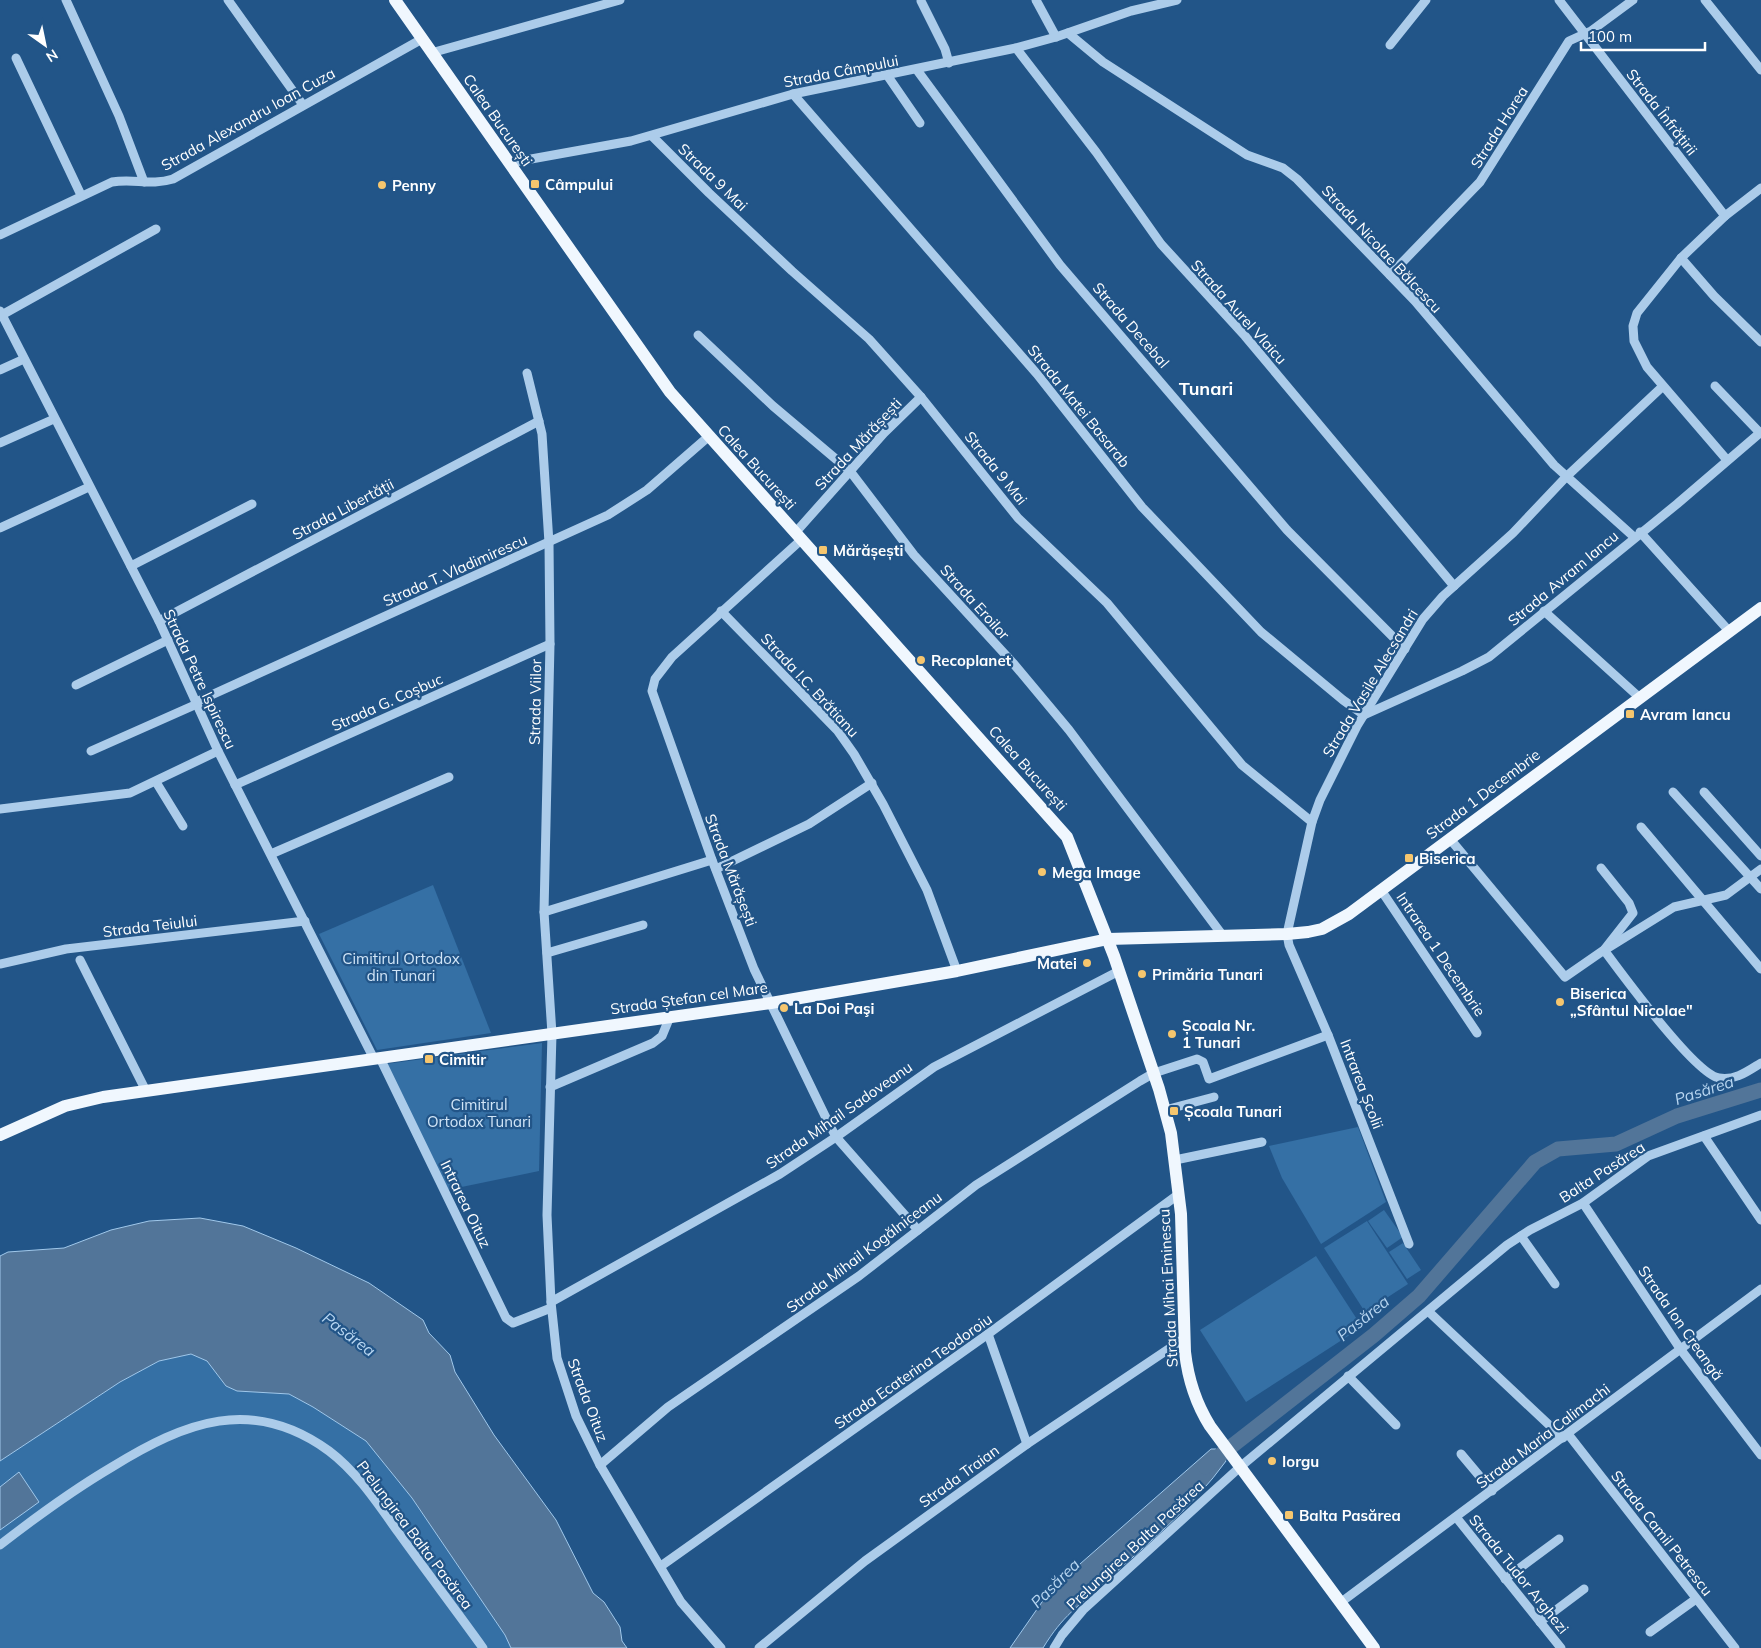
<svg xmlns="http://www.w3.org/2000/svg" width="1761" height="1648" viewBox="0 0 1761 1648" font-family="Mulish,sans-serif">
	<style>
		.green { fill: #3570a5 }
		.water { fill: #527599; stroke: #a0c8eb }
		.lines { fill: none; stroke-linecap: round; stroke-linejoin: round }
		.river { stroke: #527599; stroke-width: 15 }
		.minor { stroke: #acccea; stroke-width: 9 }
		.major { stroke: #f0f7fe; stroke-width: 12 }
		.poi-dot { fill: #f6c66e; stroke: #258; stroke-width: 2 }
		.labels { text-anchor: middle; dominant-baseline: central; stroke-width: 4.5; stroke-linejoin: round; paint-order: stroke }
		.street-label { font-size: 15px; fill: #fff; stroke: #258 }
		.poi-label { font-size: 15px; font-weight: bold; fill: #fff; stroke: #258; text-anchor: start }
		.park-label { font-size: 15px; fill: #d1e5f7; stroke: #258 }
		.water-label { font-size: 16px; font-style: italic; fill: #b8d6f1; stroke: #258 }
		.quarter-label { font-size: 18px; font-weight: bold; fill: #fff; stroke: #258 }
	</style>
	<rect width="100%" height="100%" fill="#258"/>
	<g class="green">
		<polygon points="433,885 491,1033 377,1050 319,934"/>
		<polygon points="542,1043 539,1171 447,1190 386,1064"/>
		<polygon points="1358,1127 1386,1202 1321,1244 1282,1178 1269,1146"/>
		<polygon points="1384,1210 1403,1237 1387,1248 1368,1221"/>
		<polygon points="1367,1221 1408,1284 1365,1312 1324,1248"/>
		<polygon points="1403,1243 1421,1270 1407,1279 1389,1252"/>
		<polygon points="1316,1256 1362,1327 1246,1402 1200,1330"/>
		<polygon points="191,1354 207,1361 226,1386 237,1391 289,1394 313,1407 366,1441 412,1498 505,1635 511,1648 0,1648 0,1461 120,1382 159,1361"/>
	</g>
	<g class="water">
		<polygon points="200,1218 243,1226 296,1248 369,1283 423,1320 429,1333 450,1355 455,1372 494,1435 556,1520 593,1593 604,1602 620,1627 622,1641 627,1648 511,1648 505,1635 412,1498 366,1441 313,1407 289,1394 237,1391 226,1386 207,1361 191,1354 159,1361 120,1382 0,1461 0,1256 8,1252 64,1248 111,1230 149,1221"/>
		<path d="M1211,1449H1216L1226,1461C1193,1507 1147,1544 1105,1582C1078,1607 1063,1615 1043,1648H1010L1042,1602L1064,1578Z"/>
		<polygon points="19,1472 39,1502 0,1530 0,1487"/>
	</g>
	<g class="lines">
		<polyline class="river" points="1205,1467 1374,1335 1419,1296 1535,1162 1558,1149 1616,1144 1677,1116 1761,1090"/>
		<g class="minor">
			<polyline points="66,0 119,116 144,182"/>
			<polyline points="228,0 303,105"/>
			<polyline points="1036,0 1056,37"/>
			<polyline points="1559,0 1725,216"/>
			<polyline points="1705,0 1761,70"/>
			<polyline points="921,1 945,49 949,63"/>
			<polyline points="1068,33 1103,62 1247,155 1283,168 1297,179 1415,301 1554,465 1634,537"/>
			<polyline points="1390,45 1426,0"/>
			<polyline points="1016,48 1096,152 1161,244 1245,336 1454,586"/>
			<polyline points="431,53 620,0"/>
			<polyline points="16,58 81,195"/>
			<polyline points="917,70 1060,265 1287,530 1405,649"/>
			<polyline points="887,75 920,123"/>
			<polyline points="793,94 1037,374 1142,507 1261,632 1343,700 1364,715 1462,671 1489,657 1677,504 1761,432"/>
			<polyline points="652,136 709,193 792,271 869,339 921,397 1018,518 1107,603 1242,765 1312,822"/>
			<polyline points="509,163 631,141 793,94 1016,48 1056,37 1131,11 1177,0"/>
			<path d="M0,235L112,182C134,178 150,186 173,179L422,39"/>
			<polyline points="1681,258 1714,296 1761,342"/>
			<polyline points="1390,275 1480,182 1569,41 1591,31 1633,0"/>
			<polyline points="0,311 159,621 218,751 374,1059"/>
			<polyline points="0,316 156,229"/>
			<polyline points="698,335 773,406 850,471 914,555 1013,663 1069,730 1223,936"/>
			<polyline points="0,370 24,359"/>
			<polyline points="527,373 542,434 549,543 550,644 544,912 552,1034 547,1215 551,1302 557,1358 576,1416 600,1465 681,1602 721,1648"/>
			<polyline points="1715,386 1760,433"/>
			<polyline points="0,443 54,419"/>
			<polyline points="1727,460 1647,367 1634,341 1633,326 1637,313 1681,258 1725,216 1761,188"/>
			<polyline points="0,528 89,487"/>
			<polyline points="1640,532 1729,631"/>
			<polyline points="795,533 884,433 921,397"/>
			<polyline points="801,540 672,657 655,679 652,691 712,860 754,969 828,1122 836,1137 918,1230"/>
			<polyline points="131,566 252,504"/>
			<polyline points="721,611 837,730 854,754 883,804 927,890 957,971"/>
			<polyline points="1544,611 1640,698"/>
			<polyline points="159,621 539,421"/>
			<polyline points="76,685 168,640"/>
			<polyline points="196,702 608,515 647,490 708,437"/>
			<polyline points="91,751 197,704"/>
			<polyline points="156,782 183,826"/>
			<polyline points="235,785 550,644"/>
			<polyline points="1673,792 1761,889"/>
			<polyline points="1704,792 1761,856"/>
			<polyline points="0,809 130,793 218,751"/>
			<polyline points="1641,827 1761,969"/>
			<polyline points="1450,839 1565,977 1604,950 1633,913 1629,903 1601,868"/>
			<polyline points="271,854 449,777"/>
			<polyline points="716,869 809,824 872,783"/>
			<polyline points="1381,890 1477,1033"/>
			<polyline points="544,912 712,860"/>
			<polyline points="1608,948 1674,907 1726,895 1761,869"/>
			<path d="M1604,950C1621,973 1695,1074 1719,1078C1735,1081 1748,1071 1761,1063"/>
			<polyline points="547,953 643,925"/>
			<polyline points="80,960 146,1091"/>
			<polyline points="0,964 66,949 305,921"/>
			<polyline points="380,1058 506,1318 513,1323 551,1308"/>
			<polyline points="550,1087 653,1043 662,1036 669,1019"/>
			<polyline points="1165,1110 1214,1097"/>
			<polyline points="1704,1136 1761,1220"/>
			<polyline points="1175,1160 1262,1142"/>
			<polyline points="1583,1203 1681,1350 1761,1455"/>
			<polyline points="1521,1236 1555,1284"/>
			<polyline points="1409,1244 1328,1035 1289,945 1287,934 1312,822 1320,800 1357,726 1423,619 1443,596 1513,533 1566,477 1662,387"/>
			<polyline points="551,1302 780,1174 836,1137 934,1067 1119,971"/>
			<polyline points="1429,1312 1563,1438"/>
			<polyline points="988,1334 1027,1444"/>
			<polyline points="1348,1376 1396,1425"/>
			<polyline points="1568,1434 1735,1648"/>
			<polyline points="1461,1454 1492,1491"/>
			<polyline points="600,1465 668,1407 859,1276 976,1185 1140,1081 1154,1073 1197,1059 1203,1062 1209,1079 1328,1035"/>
			<polyline points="1456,1517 1561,1648"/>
			<path d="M0,1545C36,1517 73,1490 112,1467C185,1422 252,1395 329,1451C357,1472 378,1504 398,1532C426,1571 455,1609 483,1648"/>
			<polyline points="661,1566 988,1334 1179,1194"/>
			<polyline points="1505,1579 1559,1539"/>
			<polyline points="1340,1603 1761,1289"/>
			<polyline points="1540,1622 1584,1589"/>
			<polyline points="1650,1632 1696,1599"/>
			<polyline points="759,1648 865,1561 1027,1444 1185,1338"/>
			<polyline points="1054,1648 1062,1635 1083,1610 1240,1467 1507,1245 1530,1230 1583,1203 1648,1156 1761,1115"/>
		</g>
		<g class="major">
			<path d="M395,0L670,392L1067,837L1114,956L1159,1089L1171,1133L1181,1214L1185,1352C1188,1379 1195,1402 1210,1426L1374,1648"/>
			<polyline points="0,1135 65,1106 103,1097 771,1003 957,971 1108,939 1287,934 1308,932 1322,929 1349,914 1761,608"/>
		</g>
	</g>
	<g class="poi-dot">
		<rect x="530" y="179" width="10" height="10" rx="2.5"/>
		<circle cx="382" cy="185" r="5"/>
		<rect x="818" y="545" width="10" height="10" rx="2.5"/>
		<circle cx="921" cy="660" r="5"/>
		<rect x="1625" y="709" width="10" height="10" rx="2.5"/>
		<rect x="1404" y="853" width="10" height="10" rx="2.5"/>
		<circle cx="1042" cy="872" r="5"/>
		<circle cx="1087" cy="963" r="5"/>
		<circle cx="1142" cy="974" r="5"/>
		<circle cx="1560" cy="1002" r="5"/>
		<circle cx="784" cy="1008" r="5"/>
		<circle cx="1172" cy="1034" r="5"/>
		<rect x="424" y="1054" width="10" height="10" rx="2.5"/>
		<rect x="1169" y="1106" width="10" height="10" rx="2.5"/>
		<circle cx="1272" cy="1461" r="5"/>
		<rect x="1284" y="1510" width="10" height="10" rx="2.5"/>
	</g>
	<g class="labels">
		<g class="street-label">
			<text transform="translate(841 71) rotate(-11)">Strada Câmpului</text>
			<text transform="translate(1662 112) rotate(52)">Strada Înfrățirii</text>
			<text transform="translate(248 119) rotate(-29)">Strada Alexandru Ioan Cuza</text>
			<text transform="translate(498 120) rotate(55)">Calea București</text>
			<text transform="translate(1499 127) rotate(-58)">Strada Horea</text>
			<text transform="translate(713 177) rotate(44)">Strada 9 Mai</text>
			<text transform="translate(1382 249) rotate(47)">Strada Nicolae Bălcescu</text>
			<text transform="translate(1239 312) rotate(48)">Strada Aurel Vlaicu</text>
			<text transform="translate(1131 325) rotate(49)">Strada Decebal</text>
			<text transform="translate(1079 406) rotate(51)">Strada Matei Basarab</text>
			<text transform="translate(858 444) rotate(-47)">Strada Mărășești</text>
			<text transform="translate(757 467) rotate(48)">Calea București</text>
			<text transform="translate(996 468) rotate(51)">Strada 9 Mai</text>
			<text transform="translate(343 509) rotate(-28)">Strada Libertății</text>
			<text transform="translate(455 570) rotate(-24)">Strada T. Vladimirescu</text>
			<text transform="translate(1563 578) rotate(-40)">Strada Avram Iancu</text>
			<text transform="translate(975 602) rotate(48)">Strada Eroilor</text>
			<text transform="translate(200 679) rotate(65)">Strada Petre Ispirescu</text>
			<text transform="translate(1370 683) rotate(-59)">Strada Vasile Alecsandri</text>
			<text transform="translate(810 685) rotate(47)">Strada I.C. Brătianu</text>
			<text transform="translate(387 702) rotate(-24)">Strada G. Coșbuc</text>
			<text transform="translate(535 702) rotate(-89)">Strada Viilor</text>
			<text transform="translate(1028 768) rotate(48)">Calea București</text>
			<text transform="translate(1483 794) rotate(-37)">Strada 1 Decembrie</text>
			<text transform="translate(731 870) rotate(69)">Strada Mărășești</text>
			<text transform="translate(150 926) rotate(-7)">Strada Teiului</text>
			<text transform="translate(1441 954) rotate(56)">Intrarea 1 Decembrie</text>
			<text transform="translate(689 998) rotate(-8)">Strada Ștefan cel Mare</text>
			<text transform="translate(1362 1084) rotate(69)">Intrarea Școlii</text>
			<text transform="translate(839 1115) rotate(-35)">Strada Mihail Sadoveanu</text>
			<text transform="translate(1602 1172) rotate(-33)">Balta Pasărea</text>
			<text transform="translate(466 1204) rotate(64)">Intrarea Oituz</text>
			<text transform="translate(864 1252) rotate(-37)">Strada Mihail Kogălniceanu</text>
			<text transform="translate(1168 1288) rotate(-93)">Strada Mihai Eminescu</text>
			<text transform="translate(1681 1323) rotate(55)">Strada Ion Creangă</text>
			<text transform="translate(913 1371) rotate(-35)">Strada Ecaterina Teodoroiu</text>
			<text transform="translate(588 1400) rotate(69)">Strada Oituz</text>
			<text transform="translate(1543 1436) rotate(-37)">Strada Maria Calimachi</text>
			<text transform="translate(959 1476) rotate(-36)">Strada Traian</text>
			<text transform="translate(1662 1533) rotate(52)">Strada Camil Petrescu</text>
			<text transform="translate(415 1535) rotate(53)">Prelungirea Balta Pasărea</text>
			<text transform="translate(1135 1545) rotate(-43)">Prelungirea Balta Pasărea</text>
			<text transform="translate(1519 1574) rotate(51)">Strada Tudor Arghezi</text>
		</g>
		<g class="poi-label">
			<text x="545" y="184">Câmpului</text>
			<text x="392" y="185">Penny</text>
			<text x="833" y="550">Mărășești</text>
			<text x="931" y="660">Recoplanet</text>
			<text x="1640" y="714">Avram Iancu</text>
			<text x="1419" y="858">Biserica</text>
			<text x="1052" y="872">Mega Image</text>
			<text x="1077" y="963" text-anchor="end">Matei</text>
			<text x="1152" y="974">Primăria Tunari</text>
			<text x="1570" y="993">Biserica<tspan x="1570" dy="17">„Sfântul Nicolae"</tspan></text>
			<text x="794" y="1008">La Doi Paşi</text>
			<text x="1182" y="1025">Școala Nr.<tspan x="1182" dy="17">1 Tunari</tspan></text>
			<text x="439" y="1059">Cimitir</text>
			<text x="1184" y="1111">Școala Tunari</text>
			<text x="1282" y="1461">Iorgu</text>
			<text x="1299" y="1515">Balta Pasărea</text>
		</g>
		<g class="park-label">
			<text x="401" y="958">Cimitirul Ortodox<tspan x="401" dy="17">din Tunari</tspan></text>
			<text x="479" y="1104">Cimitirul<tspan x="479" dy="17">Ortodox Tunari</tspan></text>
		</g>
		<g class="water-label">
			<text transform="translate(1704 1090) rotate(-18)">Pasărea</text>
			<text transform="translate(1363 1318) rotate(-39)">Pasărea</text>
			<text transform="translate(349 1334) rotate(37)">Pasărea</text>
			<text transform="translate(1055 1583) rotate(-45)">Pasărea</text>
		</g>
		<g class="quarter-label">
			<text x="1206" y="388">Tunari</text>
		</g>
	</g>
	<g transform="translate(45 45) rotate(147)" stroke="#225588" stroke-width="4" paint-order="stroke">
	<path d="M0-4L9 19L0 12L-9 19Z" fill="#ffffff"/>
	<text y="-8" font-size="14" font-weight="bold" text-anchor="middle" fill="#ffffff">N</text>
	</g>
	<path d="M1581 42v8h124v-8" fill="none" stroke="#ffffff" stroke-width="2.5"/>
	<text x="1588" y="42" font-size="15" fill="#ffffff" stroke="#225588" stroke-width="4" paint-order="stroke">100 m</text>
</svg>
